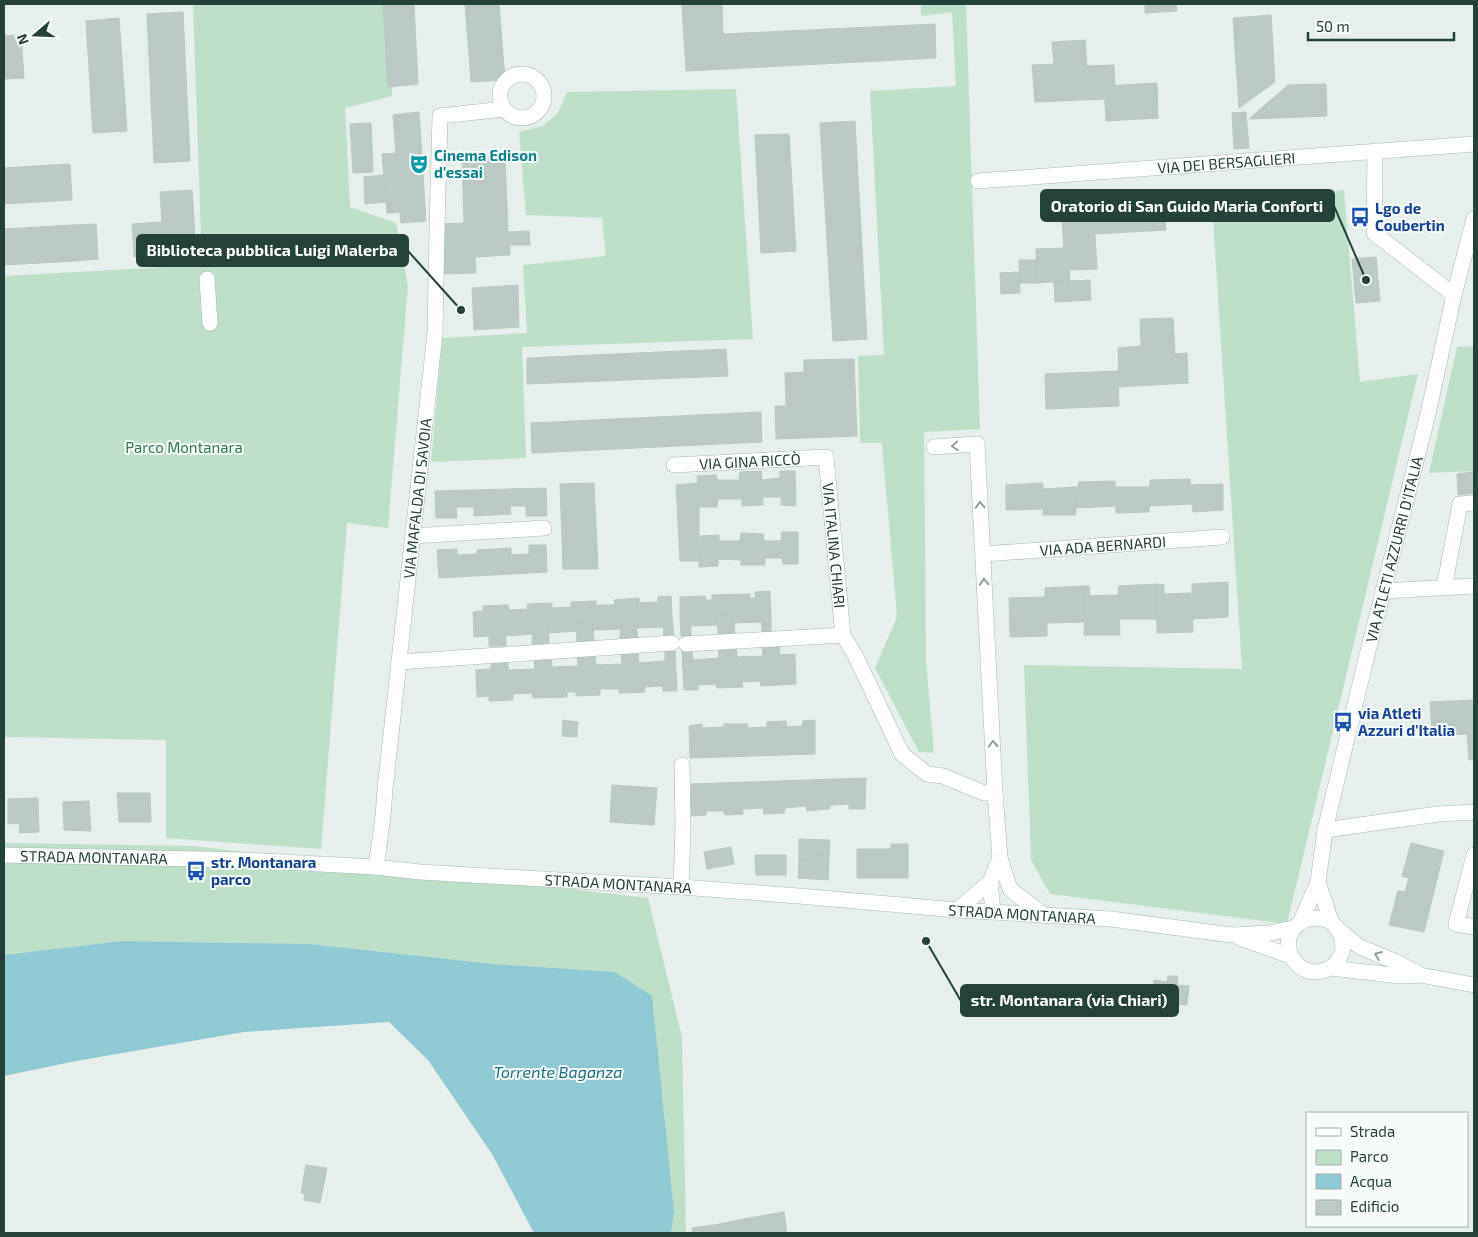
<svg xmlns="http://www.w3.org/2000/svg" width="1478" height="1237" viewBox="0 0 1478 1237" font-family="'Exo 2',sans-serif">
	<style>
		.green { fill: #bfe0c8 }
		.water { fill: #8ec9d4 }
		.building { fill: #bbcac4; stroke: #b8c9c2 }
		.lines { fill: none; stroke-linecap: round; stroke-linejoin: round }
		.street-casing { stroke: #a8b8b2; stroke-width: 16 }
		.secondary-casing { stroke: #a4bbb3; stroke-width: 16 }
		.street { stroke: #fff; stroke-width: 15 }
		.secondary { stroke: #fff; stroke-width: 15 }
		.oneway { stroke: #92a09c }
		.labels { text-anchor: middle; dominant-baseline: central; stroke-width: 4; stroke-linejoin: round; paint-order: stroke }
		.culture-label { font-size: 15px; font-weight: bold; fill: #0d838f; stroke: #f7fbf9; text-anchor: start }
		.street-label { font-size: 15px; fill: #24423a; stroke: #f7fbf9 }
		.transit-label { font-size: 15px; font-weight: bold; fill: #164399; stroke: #f7fbf9; text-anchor: start }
		.park-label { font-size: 15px; fill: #2d7a4b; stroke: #f7fbf9 }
		.water-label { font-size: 16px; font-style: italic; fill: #1c6f80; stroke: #f7fbf9 }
		.leader { fill: none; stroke: #24423a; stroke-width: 2 }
		.callout-dot { fill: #24423a; stroke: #f7fbf9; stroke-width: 2 }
		.callout { fill: #24423a; stroke: #24423a; stroke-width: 2 }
		.callout-label { font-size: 16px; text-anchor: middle; font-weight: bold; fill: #fff }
	</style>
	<rect width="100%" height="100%" fill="#e6efeb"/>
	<g class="green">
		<polygon points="193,4 388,4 392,96 345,108 350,207 396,223 408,286 388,528 347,523 321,849 166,838 166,740 4,737 4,276 202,265"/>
		<polygon points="921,4 966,4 980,429 924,432 926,659 934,753 919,752 875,668 897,617 882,443 860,443 858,356 884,355 870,91 956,86 952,12 921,16"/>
		<polygon points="736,89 753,339 522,347 526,458 431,462 442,338 527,333 523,265 606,256 602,218 526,215 519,132 543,126 558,113 567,92"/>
		<polygon points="1344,190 1360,382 1418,374 1287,924 1050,894 1031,860 1024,665 1242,669 1212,203"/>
		<polygon points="1474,346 1474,471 1429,473 1457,347"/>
		<polygon points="4,843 193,846 648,898 682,1037 686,1233 671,1233 674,1211 615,973 494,964 310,944 121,941 4,955"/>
	</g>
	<polygon class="water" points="121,941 310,944 494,964 615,972 652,996 674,1212 671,1233 534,1233 492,1154 428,1060 389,1022 244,1032 76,1061 4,1076 4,955"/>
	<g class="building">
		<polygon points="383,4 414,4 418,84 388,87"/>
		<polygon points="465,4 499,4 505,80 471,82"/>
		<polygon points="682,4 722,4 723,34 935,24 936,58 686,71"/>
		<polygon points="1145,4 1176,4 1177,11 1145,13"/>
		<polygon points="183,12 190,161 154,163 147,14"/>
		<polygon points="1271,15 1275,82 1239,108 1233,18"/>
		<polygon points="119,18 127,131 93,133 86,21"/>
		<polygon points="21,35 24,78 4,79 4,36"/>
		<polygon points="1085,40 1087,66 1114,65 1115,85 1104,86 1104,99 1035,102 1032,65 1054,64 1052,42"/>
		<polygon points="1157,83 1158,118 1106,121 1104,86"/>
		<polygon points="1326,84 1327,116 1249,119 1288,85"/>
		<polygon points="419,112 426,221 401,223 400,212 387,213 382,154 396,153 393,115"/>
		<polygon points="1246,112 1249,148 1234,149 1232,113"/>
		<polygon points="855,121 867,339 833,341 820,123"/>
		<polygon points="371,123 373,172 353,173 350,124"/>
		<polygon points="789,134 796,251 761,253 755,135"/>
		<polygon points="505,156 508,232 529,231 530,245 510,245 510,255 475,257 476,273 443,274 441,224 464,223 462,158"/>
		<polygon points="70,164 72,200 4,204 4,168"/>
		<polygon points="384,175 386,202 365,204 364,177"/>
		<polygon points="192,190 196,253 134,257 132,224 162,222 160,192"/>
		<polygon points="1164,194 1166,230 1095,234 1097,269 1069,270 1070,281 1037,283 1036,249 1064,248 1062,220 1092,218 1091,199"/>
		<polygon points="96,224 98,259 75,261 73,225"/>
		<polygon points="73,225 75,261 4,265 4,229"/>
		<polygon points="1376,257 1380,301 1356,303 1352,259"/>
		<polygon points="1019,260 1036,260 1037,283 1020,283"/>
		<polygon points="1019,272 1020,293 1001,294 1000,273"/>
		<polygon points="1090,280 1091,300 1055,302 1054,282"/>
		<polygon points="518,285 519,327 474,330 472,288"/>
		<polygon points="1173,318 1175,354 1187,353 1188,383 1119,387 1118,348 1141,346 1140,319"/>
		<polygon points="726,349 728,376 527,384 527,358"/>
		<polygon points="854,359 857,436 776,439 775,406 786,406 785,373 804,372 804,360"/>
		<polygon points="1118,371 1119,406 1046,409 1045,374"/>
		<polygon points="761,412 762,442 532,453 531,423"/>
		<polygon points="761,471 762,480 780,478 780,471 795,471 796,506 781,505 781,497 763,497 763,505 742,506 742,499 718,499 717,507 699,507 697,476 716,475 717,480 739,480 740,472"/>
		<polygon points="1474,472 1474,493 1458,495 1457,474"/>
		<polygon points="1190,479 1192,504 1149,506 1150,480"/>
		<polygon points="1115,481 1115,506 1076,508 1075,487 1078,487 1079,482"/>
		<polygon points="594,483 598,569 563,569 560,484"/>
		<polygon points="697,483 699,507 699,561 680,561 676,485"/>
		<polygon points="1043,483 1043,509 1006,510 1006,485"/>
		<polygon points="1223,484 1223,510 1193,512 1190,485"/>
		<polygon points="1075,487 1076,515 1043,515 1043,489"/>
		<polygon points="1115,487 1150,487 1149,512 1116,513"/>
		<polygon points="546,488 547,516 526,516 526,506 510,506 511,514 474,516 474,507 456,507 457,518 436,518 435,491"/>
		<polygon points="782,532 798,532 798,564 783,564 782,558 765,558 765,565 741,565 741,560 718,559 718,566 699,567 700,536 719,535 719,541 740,541 741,533 763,534 764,541 781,541"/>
		<polygon points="529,545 546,545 547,572 439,578 437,550 457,549 457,555 477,554 477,550 511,548 511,555 529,554"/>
		<polygon points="1228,582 1228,617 1193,619 1192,584"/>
		<polygon points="1156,584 1157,619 1120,619 1118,595 1119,586"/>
		<polygon points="1156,584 1164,585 1164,594 1191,593 1193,632 1157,633"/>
		<polygon points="1085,586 1084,622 1047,623 1045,597 1045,588"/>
		<polygon points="1085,586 1089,586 1090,596 1118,595 1120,635 1084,635"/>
		<polygon points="770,591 771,613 761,613 762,622 733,623 733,614 717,615 718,625 689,626 689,617 680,617 680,597 705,596 706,600 712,600 712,595 750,594 750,598 756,598 755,592"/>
		<polygon points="671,596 672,618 663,619 664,627 635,628 635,619 621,620 621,629 593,630 593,622 576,623 577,631 549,633 548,624 533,625 533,634 505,636 505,627 489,628 489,636 474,637 473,612 483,611 483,606 508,605 509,610 528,609 527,604 552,603 552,608 571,607 571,602 596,601 596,605 615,605 614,600 639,598 639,603 658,602 658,597"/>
		<polygon points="1045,597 1047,623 1047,636 1010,637 1009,598"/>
		<polygon points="761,613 771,613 771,632 762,632"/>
		<polygon points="733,614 735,633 718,634 717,615"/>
		<polygon points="680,617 689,617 689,626 691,625 691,636 681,636"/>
		<polygon points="672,618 674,636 664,637 663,619"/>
		<polygon points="635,619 638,638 620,639 621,620"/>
		<polygon points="593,622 594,641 577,642 576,623"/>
		<polygon points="548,624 549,643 532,644 533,625"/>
		<polygon points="505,627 506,646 489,646 489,628"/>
		<polygon points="779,645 780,655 795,654 796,684 761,686 760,681 742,682 743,687 717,688 716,684 698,685 698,690 684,690 682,650 692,650 693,660 719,658 718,648 736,647 737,657 763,656 762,646"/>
		<polygon points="665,651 675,651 677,691 663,691 663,686 644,687 645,692 619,693 619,689 600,689 600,695 576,696 576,692 567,692 567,697 533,698 532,693 513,694 513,700 489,701 489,696 477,697 476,670 491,669 491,661 508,660 508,670 535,669 534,658 551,658 552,667 578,666 577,656 595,655 596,665 622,664 621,654 638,653 639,663 665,661"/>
		<polygon points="1474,700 1474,759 1469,760 1467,734 1432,736 1430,702"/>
		<polygon points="563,720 578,722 577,737 562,736"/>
		<polygon points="815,720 815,754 690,758 689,726 702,724 702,728 723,727 724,724 747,724 748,728 767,727 767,722 786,721 787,727 802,726 803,721"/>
		<polygon points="866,778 865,809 849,809 849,804 831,805 829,809 807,811 806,806 785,808 784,813 764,814 763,808 743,809 743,814 725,815 723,811 706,811 706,815 691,816 691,784"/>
		<polygon points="612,785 657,788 654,825 610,822"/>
		<polygon points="117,793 150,793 151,822 119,822"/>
		<polygon points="38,798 39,832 19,833 20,823 8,824 8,799"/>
		<polygon points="89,801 91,831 64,830 63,802"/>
		<polygon points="799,839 830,840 829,855 816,854 815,861 799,860"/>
		<polygon points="1411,843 1444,851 1424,932 1389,925 1398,891 1405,892 1409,878 1402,876"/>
		<polygon points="891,844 908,844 908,878 857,878 857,849 891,849"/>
		<polygon points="731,847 734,864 707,869 704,852"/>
		<polygon points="816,854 829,855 828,880 798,878 799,860 815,861"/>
		<polygon points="755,855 786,855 786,875 756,875"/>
		<polygon points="1168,976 1178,976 1177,985 1189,986 1187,1005 1152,1002 1154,980 1167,982"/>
		<polygon points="306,1165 327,1168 320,1203 304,1200 305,1194 301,1193"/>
		<polygon points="784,1212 787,1233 751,1233 749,1218"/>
		<polygon points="749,1218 751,1233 715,1233 714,1225"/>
		<polygon points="714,1225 715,1233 693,1233 692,1228"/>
	</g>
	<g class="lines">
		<defs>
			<g id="street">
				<circle cx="522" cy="96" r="22"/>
				<polyline points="1375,151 1374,233 1454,295"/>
				<path id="s1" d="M978,181L1474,144"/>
				<polyline points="207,279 210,323"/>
				<polyline points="934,447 977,444 995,793"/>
				<path id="s2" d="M674,465L826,457L843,635L856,657L902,754L927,774L943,776L984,793H995L1000,858L1010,889L1045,916"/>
				<polyline points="413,536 544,528"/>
				<path id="s3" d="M983,554L1222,537"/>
				<polyline points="1444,588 1460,504 1474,503"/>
				<polyline points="1383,591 1474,586"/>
				<polyline points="686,644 843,635"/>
				<polyline points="399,662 672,643"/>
				<polyline points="1325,830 1438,814 1474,812"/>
				<polyline points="1474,855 1456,924 1474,927"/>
				<path id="s4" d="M376,867L383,816L385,789L435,333L437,230L440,116L504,109"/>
				<polyline points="990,882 993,912"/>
				<polyline points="1318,882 1331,921"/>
				<polyline points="681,887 683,827 682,765"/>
				<polyline points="957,910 990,882 1000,858"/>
				<path id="s5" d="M1301,921L1318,882L1325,830L1367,655L1428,414L1454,295L1474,219"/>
			</g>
			<g id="secondary">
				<path id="s6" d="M4,855L245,860L376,867L420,872L681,887L799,896L957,910L1111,919L1232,935L1270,933L1293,928"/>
				<path d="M1310,918C1317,918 1323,918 1329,921C1340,926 1346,945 1341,955C1333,973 1309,978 1296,963C1281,945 1289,925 1310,918Z"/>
				<polyline points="1339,930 1360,947 1394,961 1419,974"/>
				<polyline points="1240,938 1290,956"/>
				<polyline points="1331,968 1400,976 1420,975 1474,985"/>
			</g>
		</defs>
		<use href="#street" class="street-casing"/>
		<use href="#secondary" class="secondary-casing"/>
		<use href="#street" class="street"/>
		<use href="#secondary" class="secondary"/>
	</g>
	<defs><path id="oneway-chevron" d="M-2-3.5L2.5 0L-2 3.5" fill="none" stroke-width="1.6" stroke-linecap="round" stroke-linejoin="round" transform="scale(1.25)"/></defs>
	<g class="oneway">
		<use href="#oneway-chevron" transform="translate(955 446) rotate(176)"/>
		<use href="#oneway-chevron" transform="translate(980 505) rotate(-93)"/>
		<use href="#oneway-chevron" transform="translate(984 582) rotate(-93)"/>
		<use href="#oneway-chevron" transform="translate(993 744) rotate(-93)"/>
		<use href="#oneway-chevron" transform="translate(1378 955) rotate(-157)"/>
	</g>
	<defs>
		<symbol id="theatre-bare" viewBox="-9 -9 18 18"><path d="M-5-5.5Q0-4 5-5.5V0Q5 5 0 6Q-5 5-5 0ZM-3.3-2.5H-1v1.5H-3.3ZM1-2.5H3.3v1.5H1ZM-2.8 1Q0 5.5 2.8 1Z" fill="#0f9aa8" stroke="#f7fbf9" stroke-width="2.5" paint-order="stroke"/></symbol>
		<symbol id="bus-bare" viewBox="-9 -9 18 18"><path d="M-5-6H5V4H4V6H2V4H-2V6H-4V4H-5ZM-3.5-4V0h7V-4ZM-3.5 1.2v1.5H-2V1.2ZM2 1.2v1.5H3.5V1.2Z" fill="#1a4fb4" stroke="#f7fbf9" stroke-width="2.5" paint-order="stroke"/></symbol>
	</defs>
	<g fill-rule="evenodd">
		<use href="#theatre-bare" x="405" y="150" width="28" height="28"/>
		<use href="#bus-bare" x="1346" y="203" width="28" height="28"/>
		<use href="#bus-bare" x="1329" y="708" width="28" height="28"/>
		<use href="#bus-bare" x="182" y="857" width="28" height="28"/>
	</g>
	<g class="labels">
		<g class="culture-label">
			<text x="434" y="155">Cinema Edison<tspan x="434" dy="17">d'essai</tspan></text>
		</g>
		<g class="street-label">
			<text stroke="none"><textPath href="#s1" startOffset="249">VIA DEI BERSAGLIERI</textPath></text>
			<text stroke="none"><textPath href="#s2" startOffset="76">VIA GINA RICCÒ</textPath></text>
			<text stroke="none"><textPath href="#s4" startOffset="371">VIA MAFALDA DI SAVOIA</textPath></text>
			<text stroke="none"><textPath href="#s3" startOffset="120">VIA ADA BERNARDI</textPath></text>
			<text stroke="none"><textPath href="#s2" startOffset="241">VIA ITALINA CHIARI</textPath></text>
			<text stroke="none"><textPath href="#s5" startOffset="384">VIA ATLETI AZZURRI D'ITALIA</textPath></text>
			<text stroke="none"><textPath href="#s6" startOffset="90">STRADA MONTANARA</textPath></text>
			<text stroke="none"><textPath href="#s6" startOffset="615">STRADA MONTANARA</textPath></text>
			<text stroke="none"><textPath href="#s6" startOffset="1020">STRADA MONTANARA</textPath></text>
		</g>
		<g class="transit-label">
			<text x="1375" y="208">Lgo de<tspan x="1375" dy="17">Coubertin</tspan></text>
			<text x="1358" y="713">via Atleti<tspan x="1358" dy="17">Azzuri d'Italia</tspan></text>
			<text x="211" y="862">str. Montanara<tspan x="211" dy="17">parco</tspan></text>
		</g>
		<g class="park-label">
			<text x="184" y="447">Parco Montanara</text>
		</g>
		<g class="water-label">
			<text x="558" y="1071">Torrente Baganza</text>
		</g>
	</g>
	<path class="leader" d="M1366 280L1334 206M461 310L408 251M926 941L961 1001"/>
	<g class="callout-dot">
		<circle cx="1366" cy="280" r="5"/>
		<circle cx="461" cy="310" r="5"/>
		<circle cx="926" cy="941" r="5"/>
	</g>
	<g class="callout">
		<rect x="1041" y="190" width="293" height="31" rx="5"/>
		<rect x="137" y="235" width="271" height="31" rx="5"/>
		<rect x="961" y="985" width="217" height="31" rx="5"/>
	</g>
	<g class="callout-label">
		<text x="1187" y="212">Oratorio di San Guido Maria Conforti</text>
		<text x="272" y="256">Biblioteca pubblica Luigi Malerba</text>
		<text x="1069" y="1006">str. Montanara (via Chiari)</text>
	</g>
	<rect width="1478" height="1237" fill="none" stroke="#24423a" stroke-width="10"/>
	<rect x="1306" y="1112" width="162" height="115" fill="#f7fbf9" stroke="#a3b1ad"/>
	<rect x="1316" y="1128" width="25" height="8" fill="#ffffff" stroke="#a3b1ad"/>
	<text x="1350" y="1137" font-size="15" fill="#24423a">Strada</text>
	<rect x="1316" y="1150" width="25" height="15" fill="#bfe0c8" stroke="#a3b1ad"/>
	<text x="1350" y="1162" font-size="15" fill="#24423a">Parco</text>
	<rect x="1316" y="1174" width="25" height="15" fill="#8ec9d4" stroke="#a3b1ad"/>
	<text x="1350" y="1187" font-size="15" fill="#24423a">Acqua</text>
	<rect x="1316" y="1200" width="25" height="15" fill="#bbcac4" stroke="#a3b1ad"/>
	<text x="1350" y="1212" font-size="15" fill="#24423a">Edificio</text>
	<g transform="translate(35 35) rotate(251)" stroke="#f7fbf9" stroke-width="4" paint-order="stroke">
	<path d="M0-4L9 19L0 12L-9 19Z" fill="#24423a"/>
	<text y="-8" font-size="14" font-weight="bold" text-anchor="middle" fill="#24423a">N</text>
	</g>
	<path d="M1308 32v8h146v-8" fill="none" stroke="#24423a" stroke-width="2.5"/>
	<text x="1316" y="32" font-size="15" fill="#24423a" stroke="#f7fbf9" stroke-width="4" paint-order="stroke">50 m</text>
</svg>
